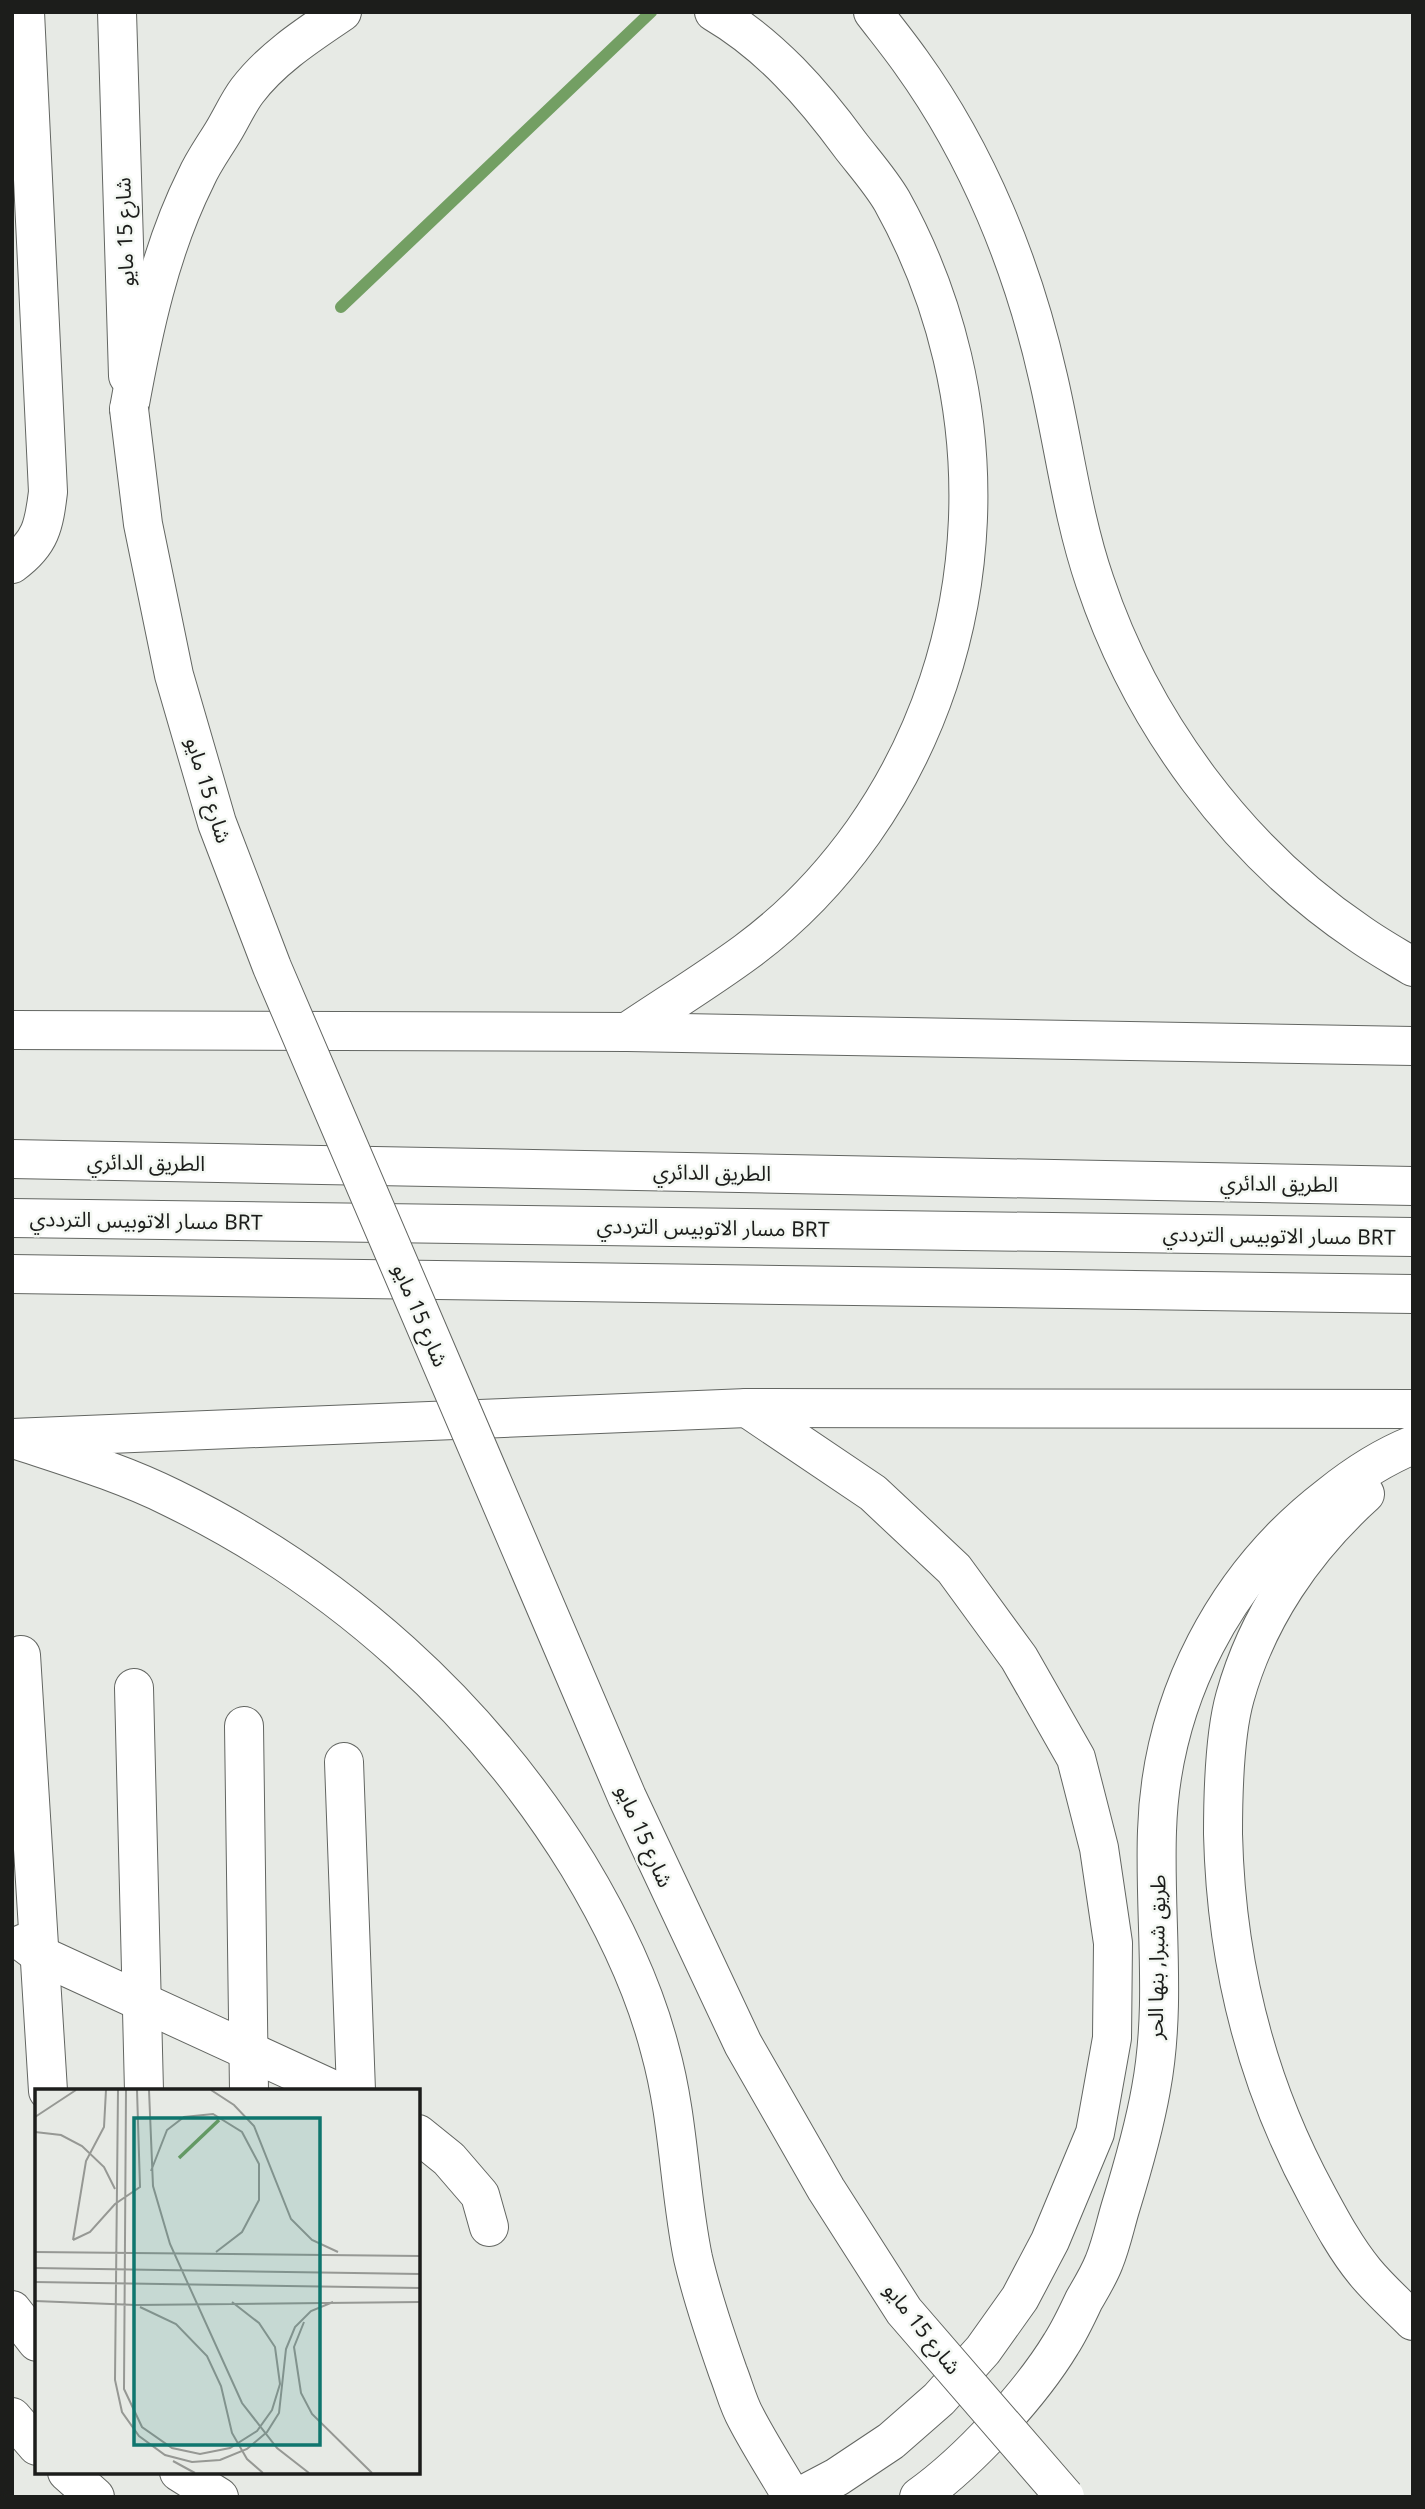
<svg xmlns="http://www.w3.org/2000/svg" width="1425" height="2509" viewBox="0 0 1425 2509" font-family="'Noto Sans','Noto Sans Arabic',sans-serif">
	<style>
		.lines { fill: none; stroke-linecap: round; stroke-linejoin: round }
		.stream { stroke: #739f63; stroke-width: 12 }
		.minor-casing { stroke: #636662; stroke-width: 40 }
		.major-casing { stroke: #636662; stroke-width: 40 }
		.highway-casing { stroke: #636662; stroke-width: 40 }
		.minor { stroke: #fff; stroke-width: 38 }
		.major { stroke: #fff; stroke-width: 38 }
		.highway { stroke: #fff; stroke-width: 38 }
		.major-bridge-casing { stroke: #636662; stroke-width: 40; stroke-linecap: butt }
		.major-bridge { stroke: #fff; stroke-width: 38 }
		.labels { text-anchor: middle; dominant-baseline: central; stroke-width: 5; stroke-linejoin: round; paint-order: stroke }
		.street-label { font-size: 21px; fill: #1c1d1b; stroke: #f4f8f3 }
		.inset-river { fill: none; stroke: #739f63; stroke-width: 3.5 }
		.inset-road { fill: none; stroke: #969894; stroke-width: 2 }
		.view { fill: #0f766e; fill-opacity: 0.15; stroke: #0f766e; stroke-width: 3.5 }
		.inset-edge { fill: none; stroke: #1c1d1b; stroke-width: 3.5 }
	</style>
	<rect width="100%" height="100%" fill="#e7eae5"/>
	<g class="lines">
		<polyline class="stream" points="341,307 651,12"/>
		<defs>
			<g id="minor">
				<polyline points="12,1218 1413,1237"/>
				<polyline points="21,1655 48,2091"/>
				<polyline points="134,1688 144,2091"/>
				<polyline points="244,1726 249,2091"/>
				<polyline points="344,1762 356,2091"/>
				<polyline points="24,1943 40,1955 336,2091"/>
				<polyline points="418,2134 449,2159 480,2195 489,2227"/>
			</g>
			<g id="major">
				<polyline points="117,12 128,376"/>
				<path d="M14,1439C68,1457 122,1473 172,1498C340,1580 480,1706 578,1865C613,1923 643,1984 660,2050C679,2118 679,2190 693,2258C702,2297 715,2335 728,2372C734,2387 738,2404 746,2418C760,2445 777,2471 792,2497"/>
			</g>
			<g id="highway">
				<path d="M873,12C886,29 899,45 911,62C978,155 1023,266 1048,377C1064,445 1072,515 1095,582C1142,722 1237,851 1360,934C1377,946 1395,956 1413,967"/>
				<path d="M129,409C143,331 160,250 196,178C203,162 214,147 223,132C231,119 238,103 247,91C272,58 308,35 342,12"/>
				<path d="M12,564C41,543 44,525 48,492L25,12"/>
				<polyline points="12,1030 627,1032 1413,1046"/>
				<path d="M627,1032C667,1005 708,980 746,952C791,919 831,877 863,832C994,646 1002,399 892,201C881,182 865,164 851,146C813,94 770,45 714,12"/>
				<polyline points="12,1159 1413,1186"/>
				<polyline points="12,1274 1413,1294"/>
				<polyline points="747,1408 873,1493 954,1569 1019,1658 1076,1758 1099,1848 1113,1943 1112,2038 1095,2133 1050,2241 1020,2298 983,2350 939,2399 891,2441 837,2477 799,2497"/>
				<polyline points="12,1438 747,1408 1413,1409"/>
				<path d="M1365,1494C1304,1549 1257,1618 1235,1697C1224,1736 1223,1793 1223,1834C1226,1962 1256,2083 1317,2195C1331,2221 1346,2249 1365,2272C1379,2289 1397,2305 1413,2321"/>
				<polyline points="12,2310 37,2342"/>
				<polyline points="12,2417 37,2446"/>
				<polyline points="67,2472 95,2497"/>
				<polyline points="179,2472 219,2497"/>
				<path d="M919,2497C968,2462 1030,2395 1061,2344C1070,2330 1077,2315 1084,2300C1091,2288 1099,2275 1104,2262C1111,2245 1115,2226 1120,2209C1132,2170 1144,2129 1151,2089C1167,2003 1154,1917 1157,1831C1161,1699 1225,1576 1329,1496C1354,1476 1383,1457 1413,1445"/>
			</g>
		</defs>
		<use href="#minor" class="minor-casing"/>
		<use href="#major" class="major-casing"/>
		<use href="#highway" class="highway-casing"/>
		<use href="#minor" class="minor"/>
		<use href="#major" class="major"/>
		<use href="#highway" class="highway"/>
		<defs>
			<polyline id="major-bridge" points="129,409 143,524 174,675 217,823 272,967 627,1797 743,2044 826,2189 904,2311 1065,2497"/>
		</defs>
		<use href="#major-bridge" class="major-bridge-casing"/>
		<use href="#major-bridge" class="major-bridge"/>
	</g>
	<g class="labels">
		<g class="street-label">
			<text transform="translate(124 232) rotate(-92)">شارع 15 مايو</text>
			<text transform="translate(209 790) rotate(73)">شارع 15 مايو</text>
			<text transform="translate(146 1162) rotate(1)">الطريق الدائري</text>
			<text transform="translate(712 1172) rotate(1)">الطريق الدائري</text>
			<text transform="translate(1279 1183) rotate(1)">الطريق الدائري</text>
			<text transform="translate(146 1220) rotate(1)">مسار الاتوبيس الترددي BRT</text>
			<text transform="translate(713 1227) rotate(1)">مسار الاتوبيس الترددي BRT</text>
			<text transform="translate(1279 1235) rotate(1)">مسار الاتوبيس الترددي BRT</text>
			<text transform="translate(421 1315) rotate(67)">شارع 15 مايو</text>
			<text transform="translate(645 1836) rotate(66)">شارع 15 مايو</text>
			<text transform="translate(1156 1957) rotate(-89)">طريق شبرا, بنها الحر</text>
			<text transform="translate(923 2328) rotate(52)">شارع 15 مايو</text>
		</g>
	</g>
	<g transform="translate(35 2089)">
		<rect width="385" height="385" fill="#e7eae5"/>
		<path class="inset-river" d="M144,69L184,31"/>
		<path class="inset-road" d="M83,1L80,291L87,323L104,347L130,366L157,373L185,371L212,360L232,343L244,324L251,260L260,238L276,222L298,213M91,1L89,300L107,338L137,359L165,365L195,359L222,342L237,321L245,295L240,258L224,234L197,213M114,1L118,97L135,155L207,314L242,359L274,384M176,1L199,16L219,37L256,130L277,151L303,163M0,28L41,1M0,43L26,46L47,57L69,78L80,100M116,82L132,41L149,28L178,25L207,43L224,75V111L207,143L181,163M38,151L55,143L80,115L105,98L102,1M38,151L51,72L69,38L71,1M0,163L385,167M0,179L385,185M0,193L385,199M0,212L101,216L385,213M105,218L141,235L172,267L186,297L197,344L212,370L228,384M269,233L259,258L266,304L277,325L337,384M138,372L160,384"/>
		<path class="view" d="M99,29H285V356H99Z"/>
		<rect width="385" height="385" class="inset-edge"/>
	</g>
	<rect width="1425" height="2509" fill="none" stroke="#1c1d1b" stroke-width="28"/>
</svg>
